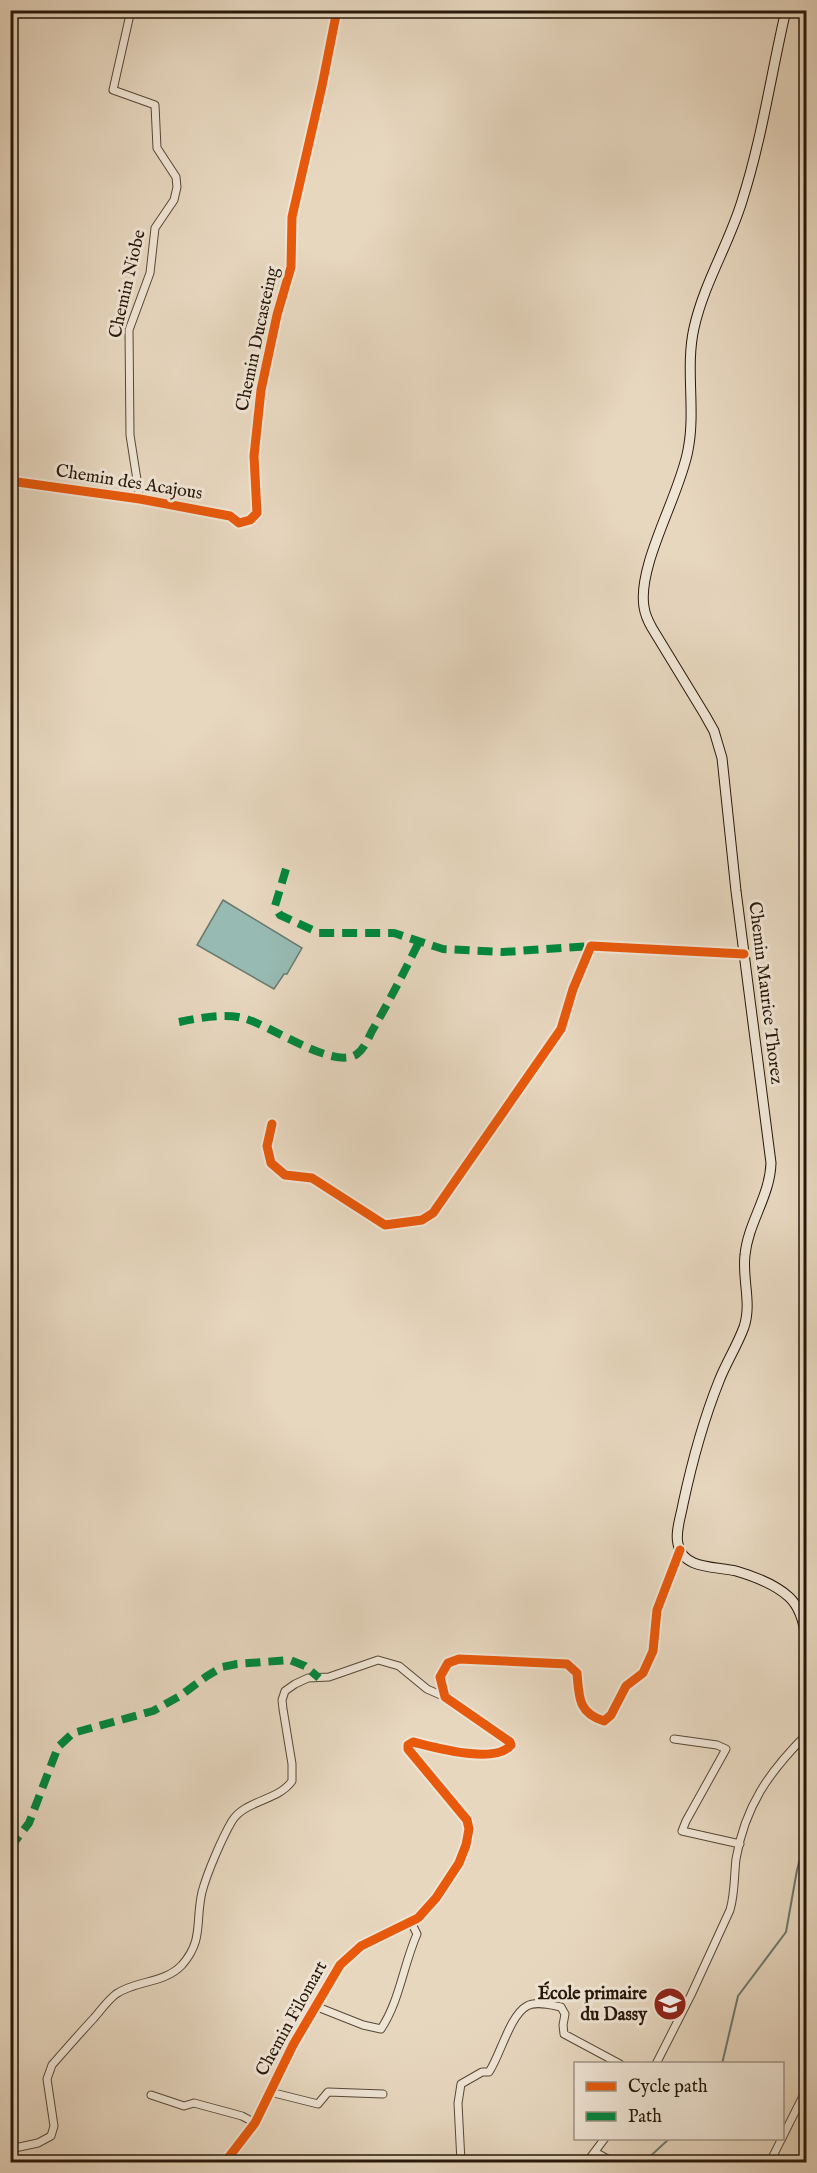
<svg xmlns="http://www.w3.org/2000/svg" width="817" height="2173" viewBox="0 0 817 2173" font-family="'IM FELL English',serif">
	<style>
		.water { fill: #97bab2; stroke: #6a796f; stroke-width: 1.5 }
		.lines { fill: none; stroke-linecap: round; stroke-linejoin: round }
		.stream { stroke: #6a796f; stroke-width: 2 }
		.minor-casing { stroke: #574837; stroke-width: 9 }
		.secondary-casing { stroke: #27180a; stroke-width: 11 }
		.minor { stroke: #efe5d5; stroke-width: 7 }
		.secondary { stroke: #efe5d5; stroke-width: 9 }
		.quiet { stroke: #00873e; stroke-width: 8; stroke-dasharray: 15 8; stroke-linecap: butt }
		.cycleway-casing { stroke: #efe5d5; stroke-width: 13 }
		.cycleway { stroke: #e8590c; stroke-width: 9 }
		.labels { text-anchor: middle; dominant-baseline: central; stroke-width: 6; stroke-linejoin: round; paint-order: stroke }
		.street-label { font-size: 18px; fill: #27180a; stroke: #efe5d5 }
		.poi-label { font-size: 18px; font-weight: bold; fill: #27180a; stroke: #efe5d5; text-anchor: end }
	</style>
	<rect width="100%" height="100%" fill="#e7d7bf"/>
	<filter id="stains"><feTurbulence type="fractalNoise" baseFrequency=".00333" numOctaves="4"/><feColorMatrix values="0 0 0 0 .2 0 0 0 0 .09 0 0 0 0 .02 0 0 0 .5 -.17"/></filter>
	<radialGradient id="worn" r=".72"><stop offset=".6" stop-color="#630" stop-opacity="0"/><stop offset="1" stop-color="#630" stop-opacity=".3"/></radialGradient>
	<polygon class="water" points="223,900 302,948 287,974 284,974 274,989 197,945"/>
	<g class="lines">
		<g class="stream">
			<polyline points="722,2064 738,1996 786,1932 797,1870 806,1837"/>
			<polyline points="644,2162 670,2138"/>
		</g>
		<defs>
			<g id="minor">
				<polyline points="131,10 113,90 155,105 157,148 176,177 177,187 174,200 155,228 150,273 129,330 130,435 140,499"/>
				<polyline points="10,481 140,499 230,516 239,523 250,520 257,513 254,456 261,390 277,315 291,267 292,217 322,86 337,10"/>
				<polyline points="272,1124 267,1146 271,1163 285,1175 312,1178 385,1225 422,1220 433,1213 561,1029 573,989 591,946 744,954"/>
				<polyline points="674,1739 717,1745 726,1749 686,1821 682,1831 740,1844"/>
				<path d="M315,2006L363,2025L381,2029C400,2000 403,1966 417,1934L411,1922"/>
				<path d="M656,2064L691,1995L730,1910C735,1893 734,1876 736,1859C745,1806 769,1772 806,1735"/>
				<polyline points="270,2092 318,2104 328,2092 383,2094"/>
				<polyline points="151,2095 184,2106 194,2103 242,2116 255,2123"/>
				<polyline points="782,2138 806,2090"/>
				<path d="M10,2149L38,2143L51,2136L54,2126L47,2079L52,2065C66,2049 80,2033 94,2018C101,2010 108,2000 116,1994C136,1980 164,1984 182,1965C204,1940 195,1922 202,1892C207,1873 222,1838 232,1821C245,1800 278,1801 292,1781V1764L283,1709L282,1700L285,1691L295,1684L308,1678L329,1677L378,1660L399,1666L427,1689L445,1697"/>
				<polyline points="595,2152 613,2162"/>
				<path d="M225,2162L255,2123L293,2045L340,1965L361,1946L418,1918L436,1898L459,1863L466,1845L469,1829L467,1820L408,1749V1745L413,1742C434,1747 495,1765 511,1745L510,1742L445,1697L440,1677L448,1663L459,1659L567,1664L577,1673C579,1697 578,1713 604,1721L611,1715L626,1686L643,1673L653,1651L657,1610L680,1550"/>
				<path d="M461,2162L458,2103L461,2084L482,2072H489C500,2056 510,2015 527,2006C536,2001 551,2005 561,2007L565,2014L563,2025L564,2034L620,2064"/>
				<polyline points="587,2162 605,2138"/>
				<polyline points="770,2162 782,2138"/>
			</g>
			<path id="secondary" d="M786,10C771,74 762,139 742,201C729,244 704,283 694,328C685,368 696,410 688,450C680,495 637,565 644,607C645,614 648,621 652,628L705,715L714,731L722,758L736,891L771,1163C770,1196 748,1223 745,1255C742,1279 752,1303 744,1327C737,1346 726,1363 719,1381C703,1421 692,1462 683,1504C681,1516 675,1532 678,1544C683,1570 716,1566 736,1571C753,1576 776,1585 789,1597C800,1607 804,1623 806,1638"/>
		</defs>
		<use href="#minor" class="minor-casing"/>
		<use href="#secondary" class="secondary-casing"/>
		<use href="#minor" class="minor"/>
		<use href="#secondary" class="secondary"/>
		<g class="quiet">
			<polyline points="286,869 275,906 280,915 319,933 394,933 443,949 503,952 591,946"/>
			<path d="M179,1022C199,1018 223,1013 243,1018C269,1024 334,1071 357,1054C364,1049 368,1039 372,1031C389,1002 404,972 419,942"/>
			<polyline points="10,1848 29,1823 58,1747 73,1733 153,1711 180,1696 207,1676 222,1667 237,1664 290,1660 305,1666 319,1678"/>
		</g>
		<defs>
			<g id="cycleway">
				<polyline points="10,481 140,499 230,516 239,523 250,520 257,513 254,456 261,390 277,315 291,267 292,217 322,86 337,10"/>
				<polyline points="272,1124 267,1146 271,1163 285,1175 312,1178 385,1225 422,1220 433,1213 561,1029 573,989 591,946 744,954"/>
				<path d="M225,2162L255,2123L293,2045L340,1965L361,1946L418,1918L436,1898L459,1863L466,1845L469,1829L467,1820L408,1749V1745L413,1742C434,1747 495,1765 511,1745L510,1742L445,1697L440,1677L448,1663L459,1659L567,1664L577,1673C579,1697 578,1713 604,1721L611,1715L626,1686L643,1673L653,1651L657,1610L680,1550"/>
			</g>
		</defs>
		<use href="#cycleway" class="cycleway-casing"/>
		<use href="#cycleway" class="cycleway"/>
	</g>
	<defs>
		<symbol id="school-disc" viewBox="-11 -11 22 22"><circle r="9.5" fill="#8f2418" stroke="#efe5d5"/><path d="M0-5L7-2L0 1L-7-2ZM-4 1L0 2.5L4 1V4Q0 6-4 4Z" fill="#fff"/></symbol>
	</defs>
	<g fill-rule="evenodd">
		<use href="#school-disc" x="651" y="1985" width="38" height="38"/>
	</g>
	<g class="labels">
		<g class="street-label">
			<text transform="translate(128 284) rotate(-77)">Chemin Niobe</text>
			<text transform="translate(258 339) rotate(-78)">Chemin Ducasteing</text>
			<text transform="translate(129 483) rotate(9)">Chemin des Acajous</text>
			<text transform="translate(765 993) rotate(83)">Chemin Maurice Thorez</text>
			<text transform="translate(292 2019) rotate(-61)">Chemin Filomart</text>
		</g>
		<g class="poi-label">
			<text x="647" y="1994">École primaire<tspan x="647" dy="21">du Dassy</tspan></text>
		</g>
	</g>
	<rect width="817" height="2173" fill="none" stroke="#e7d7bf" stroke-width="36"/>
	<rect x="12" y="12" width="793" height="2149" fill="none" stroke="#27180a" stroke-width="3"/>
	<rect x="18" y="18" width="781" height="2137" fill="none" stroke="#27180a" stroke-width="1.5"/>
	<rect x="574" y="2062" width="210" height="78" fill="#efe5d5" stroke="#9f9384" stroke-width="1.5"/>
	<rect x="586" y="2082" width="30" height="9" fill="#e8590c" stroke="#9f9384" stroke-width="1.5"/>
	<text x="628" y="2092" font-size="18" fill="#27180a">Cycle path</text>
	<rect x="586" y="2112" width="30" height="9" fill="#00873e" stroke="#9f9384" stroke-width="1.5"/>
	<text x="628" y="2122" font-size="18" fill="#27180a">Path</text>
	<rect width="100%" height="100%" filter="url(#stains)"/>
	<rect width="100%" height="100%" fill="url(#worn)"/>
</svg>
